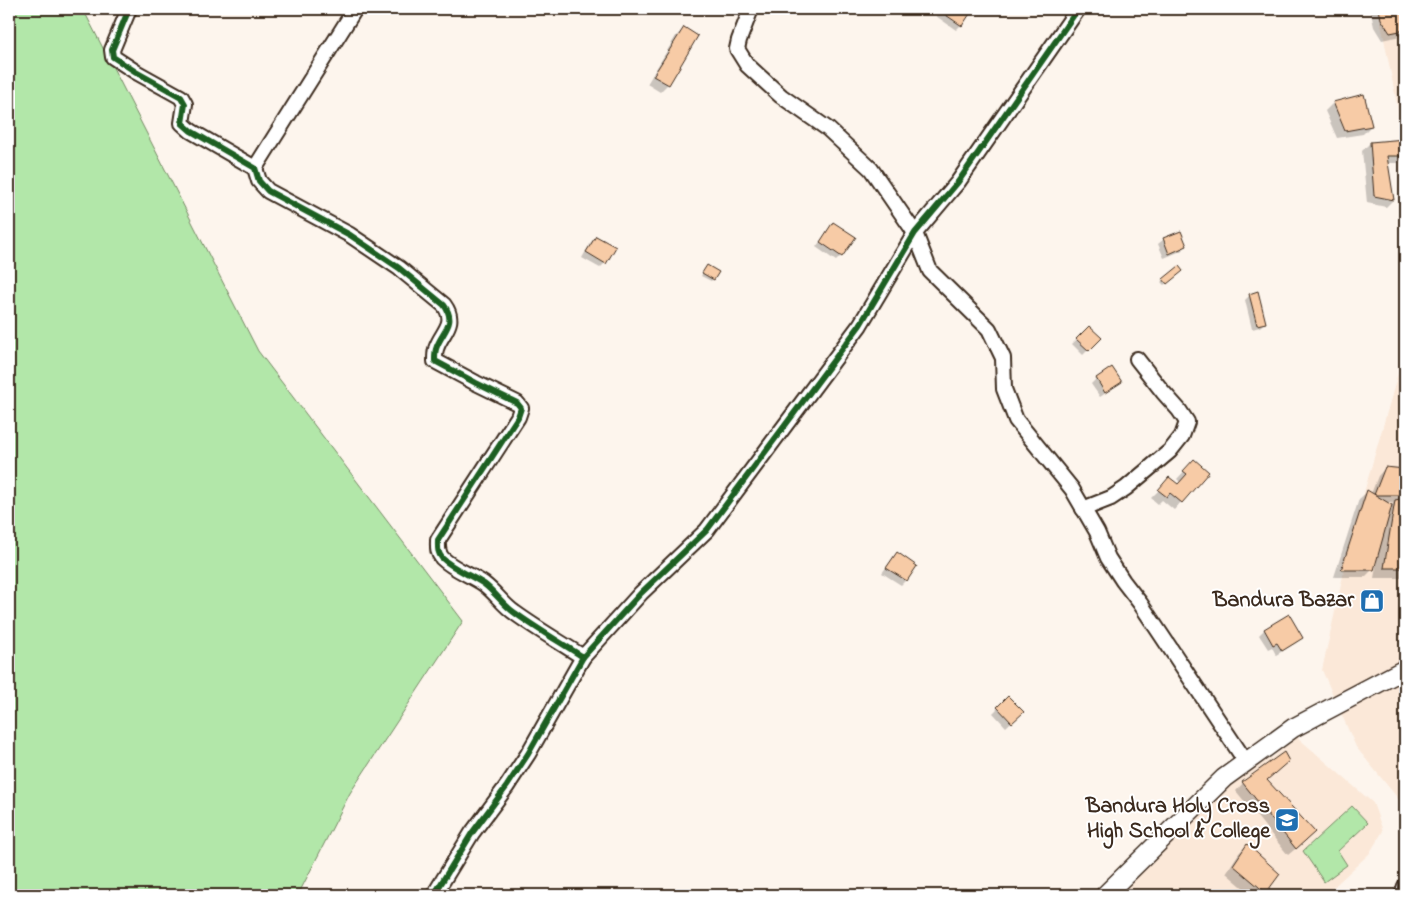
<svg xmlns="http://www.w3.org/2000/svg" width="1414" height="904" viewBox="0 0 1414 904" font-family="'Indie Flower',sans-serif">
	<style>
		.built { fill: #fbe8d8 }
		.green { fill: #b2e7a9; stroke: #768864 }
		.shadow { fill: #0003; fill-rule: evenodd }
		.building { fill: #f7cba6; stroke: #3b2a1e }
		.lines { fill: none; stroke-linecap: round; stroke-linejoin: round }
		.minor-casing { stroke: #3b2a1e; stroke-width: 18 }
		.tertiary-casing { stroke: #3b2a1e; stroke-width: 21 }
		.minor { stroke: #fff; stroke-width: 14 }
		.tertiary { stroke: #fff; stroke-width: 18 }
		.cycleway-casing { stroke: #fff; stroke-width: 9 }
		.cycleway { stroke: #1b5e20; stroke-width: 6 }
		.labels { text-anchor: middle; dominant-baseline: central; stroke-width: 4; stroke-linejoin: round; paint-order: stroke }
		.poi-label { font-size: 22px; font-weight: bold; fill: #3b2a1e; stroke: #fff; text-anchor: end }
	</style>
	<rect width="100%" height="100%" fill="#fdf5ed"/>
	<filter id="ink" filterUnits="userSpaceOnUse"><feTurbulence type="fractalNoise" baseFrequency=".02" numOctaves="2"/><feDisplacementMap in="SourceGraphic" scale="10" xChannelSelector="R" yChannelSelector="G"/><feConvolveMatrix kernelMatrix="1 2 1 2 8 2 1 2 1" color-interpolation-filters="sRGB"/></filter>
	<g filter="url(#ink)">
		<g class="built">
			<polygon points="1378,9 1405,9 1405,148 1397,104"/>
			<polygon points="1405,343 1405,807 1356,747 1322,670 1353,531 1403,356"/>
			<polygon points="1297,737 1373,803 1383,831 1369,854 1325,895 1316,895 1290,890 1286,895 1117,895 1238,778 1274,756"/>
		</g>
		<g class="green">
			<polygon points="9,9 83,9 258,351 463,621 350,793 298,895 9,895"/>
			<polygon points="1352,806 1368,823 1338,851 1347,865 1324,882 1303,851"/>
		</g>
		<g class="shadow">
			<polygon points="940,9 972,9 961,25 956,30 936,16"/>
			<polygon points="1374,9 1405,9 1405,35 1382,40 1374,27 1371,13"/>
			<polygon points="684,29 668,84 660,92 647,84 676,36"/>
			<polygon points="1405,82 1405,107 1403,85"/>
			<polygon points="1363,95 1371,126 1363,134 1337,138 1325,111 1333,103"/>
			<polygon points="1405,140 1405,155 1398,163 1387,163 1393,200 1386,207 1367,203 1362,151 1370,143"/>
			<polygon points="834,223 841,256 836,261 816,247"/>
			<polygon points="1180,233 1186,246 1181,251 1164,258 1158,244 1163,240"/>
			<polygon points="596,237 605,263 600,268 582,258 591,242"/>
			<polygon points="1179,268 1180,273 1164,285 1161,282"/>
			<polygon points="705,269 713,279 711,281 701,276"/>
			<polygon points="1250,295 1265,322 1260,327 1252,329 1245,300"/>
			<polygon points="1090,327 1100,338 1083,355 1072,344"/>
			<polygon points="1112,369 1121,381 1116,386 1100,397 1091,384 1096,379"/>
			<polygon points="1194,461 1181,502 1174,510 1162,500 1158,504 1151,498 1162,487 1177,485 1180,482 1177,479"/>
			<path d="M1385,468L1405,470V578H1374L1377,561L1375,560L1373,569L1365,577H1334L1359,499L1367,492L1371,494L1378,476ZM1385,502H1394L1391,506Z"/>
			<polygon points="897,554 915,566 906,580 901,585 882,573 892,559"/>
			<polygon points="1288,616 1301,638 1296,643 1276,655 1272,647 1268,649 1259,635 1264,630"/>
			<polygon points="1008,698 1022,712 1006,727 993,713"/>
			<polygon points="1266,780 1306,840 1288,855 1236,791 1243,783"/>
			<polygon points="1247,845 1279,874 1262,895 1242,895 1247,891 1226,873 1239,853"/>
		</g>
		<g class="building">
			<polygon points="941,9 973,9 962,26 940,11"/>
			<polygon points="1379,9 1405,9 1405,30 1390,33 1381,19"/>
			<polygon points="684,27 698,36 669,85 653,76"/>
			<polygon points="1364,94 1372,126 1345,131 1333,102"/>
			<polygon points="1405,139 1405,156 1387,156 1394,200 1374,196 1370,142"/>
			<polygon points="833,222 856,237 842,257 820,242"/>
			<polygon points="1181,231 1187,246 1169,254 1163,238"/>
			<polygon points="596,236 616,247 606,264 586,252"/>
			<polygon points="707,265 719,272 714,280 702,273"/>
			<polygon points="1179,266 1183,271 1167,284 1163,279"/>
			<polygon points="1258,291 1266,323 1257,325 1249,294"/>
			<polygon points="1089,326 1102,338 1089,351 1076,339"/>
			<polygon points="1112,367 1122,382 1105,393 1096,378"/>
			<polygon points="1194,459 1209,472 1182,503 1170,493 1167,497 1158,490 1169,477 1178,484 1187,474 1183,471"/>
			<polygon points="1385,467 1405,469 1405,495 1374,495"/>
			<polygon points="1367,490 1392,505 1374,570 1341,570"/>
			<polygon points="1405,498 1405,568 1384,568 1395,500"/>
			<polygon points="897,552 917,566 907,581 886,568"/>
			<polygon points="1289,614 1303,638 1282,651 1277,643 1273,645 1264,629"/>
			<polygon points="1008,696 1024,712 1012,723 997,707"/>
			<polygon points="1284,752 1289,761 1267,780 1315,832 1296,849 1242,782"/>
			<polygon points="1247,844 1280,874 1266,893 1233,865"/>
			<polygon points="1247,889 1254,895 1241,895"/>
		</g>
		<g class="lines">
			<defs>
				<g id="minor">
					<path d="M129,9L112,50L113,57L136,72L181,97L185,104L182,123L191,131L255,168L259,181L268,191L350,235L399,268L444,305C458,324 441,332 436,349C435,352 435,357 435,361L476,383L517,403L521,408L518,417L438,540C438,547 437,552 442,558C453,569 471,575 484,584C496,593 503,605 515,613C537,629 560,642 583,657"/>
					<polyline points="751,9 739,40 737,49 747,65 781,96 828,129 871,169 915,233 930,271 989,329 1003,358 1004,389 1016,420 1072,489 1097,532 1108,558 1123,581 1140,603 1246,762"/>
					<polyline points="255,168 355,9"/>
					<polyline points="1083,509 1111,498 1126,488 1170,451 1182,436 1187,422 1179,410 1163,392 1137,359"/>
					<polyline points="434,895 472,833 507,786 528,754 583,657 641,593 707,530 860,325 915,233 958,182 1078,9"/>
					<polyline points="1402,895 1405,886"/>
				</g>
				<polyline id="tertiary" points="1105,895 1224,778 1293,728 1405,669"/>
			</defs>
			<use href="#minor" class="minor-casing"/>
			<use href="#tertiary" class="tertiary-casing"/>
			<use href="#minor" class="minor"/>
			<use href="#tertiary" class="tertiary"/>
			<defs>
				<g id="cycleway">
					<path d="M129,9L112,50L113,57L136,72L181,97L185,104L182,123L191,131L255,168L259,181L268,191L350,235L399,268L444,305C458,324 441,332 436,349C435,352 435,357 435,361L476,383L517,403L521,408L518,417L438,540C438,547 437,552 442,558C453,569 471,575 484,584C496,593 503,605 515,613C537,629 560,642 583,657"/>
					<polyline points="434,895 472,833 507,786 528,754 583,657 641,593 707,530 860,325 915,233 958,182 1078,9"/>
				</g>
			</defs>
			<use href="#cycleway" class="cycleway-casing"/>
			<use href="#cycleway" class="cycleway"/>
		</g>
	</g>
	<defs>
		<symbol id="shop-square" viewBox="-11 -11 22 22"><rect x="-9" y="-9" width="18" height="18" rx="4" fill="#1f6fb2" stroke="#fff"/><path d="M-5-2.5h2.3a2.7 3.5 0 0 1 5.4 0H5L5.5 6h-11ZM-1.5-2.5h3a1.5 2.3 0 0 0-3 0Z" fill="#fff"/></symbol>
		<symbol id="school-square" viewBox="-11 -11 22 22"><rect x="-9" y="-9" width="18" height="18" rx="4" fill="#1f6fb2" stroke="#fff"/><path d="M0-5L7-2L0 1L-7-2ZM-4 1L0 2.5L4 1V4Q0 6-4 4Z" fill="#fff"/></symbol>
	</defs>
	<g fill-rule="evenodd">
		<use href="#shop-square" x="1358" y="587" width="28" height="28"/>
		<use href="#school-square" x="1273" y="806" width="28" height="28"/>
	</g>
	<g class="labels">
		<g class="poi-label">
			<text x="1354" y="601">Bandura Bazar</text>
			<text x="1270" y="807">Bandura Holy Cross<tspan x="1270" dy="25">High School &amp; College</tspan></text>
		</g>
	</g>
	<rect width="1414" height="904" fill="none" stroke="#fff" stroke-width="30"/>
	<rect x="15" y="15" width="1384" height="874" fill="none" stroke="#3b2a1e" stroke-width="2" filter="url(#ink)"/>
</svg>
